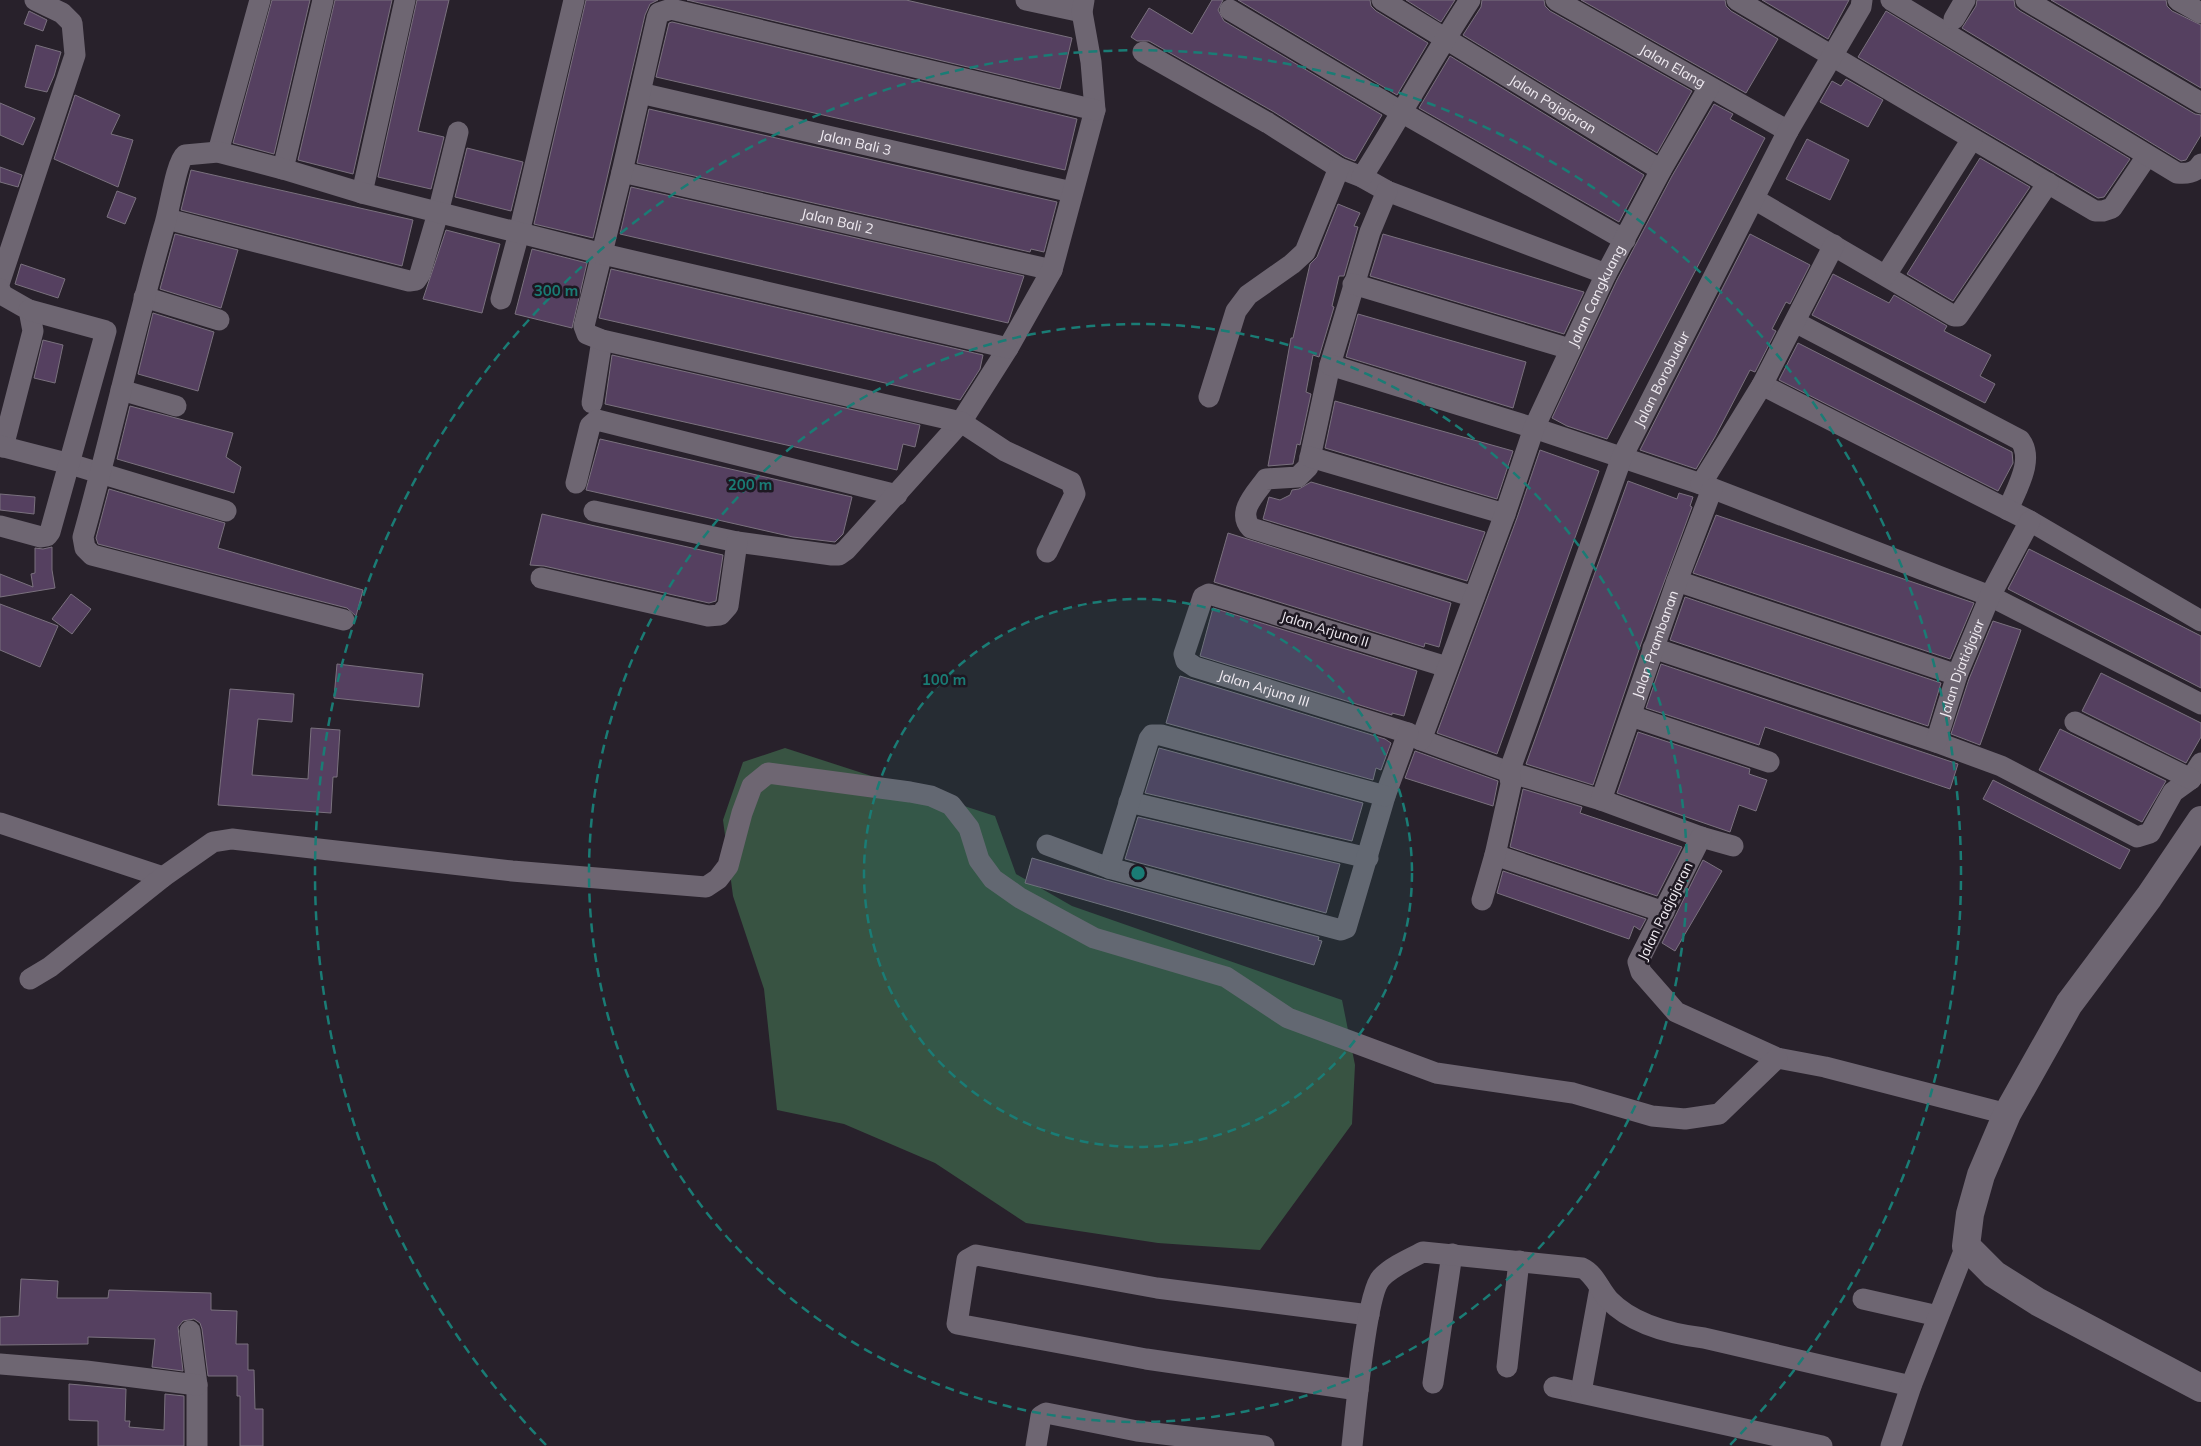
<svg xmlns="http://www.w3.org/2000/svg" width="2201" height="1446" viewBox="0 0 2201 1446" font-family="Mulish,sans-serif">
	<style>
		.green { fill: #385342 }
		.building { fill: #554060; stroke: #7a717e }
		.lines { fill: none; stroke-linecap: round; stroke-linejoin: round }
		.street { stroke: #6e6672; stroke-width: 21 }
		.secondary { stroke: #6e6672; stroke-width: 28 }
		.ring { fill: none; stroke: #1a7c75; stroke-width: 2.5; stroke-dasharray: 9 6 }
		.labels { text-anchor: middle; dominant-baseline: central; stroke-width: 5; stroke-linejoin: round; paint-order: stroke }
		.street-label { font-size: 14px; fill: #f0ebf2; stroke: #1e1822 }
		.centre { fill: #1a7c75; stroke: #1e1822; stroke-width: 2.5 }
		.ring-label { font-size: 15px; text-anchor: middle; font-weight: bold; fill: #1a7c75; stroke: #1e1822; stroke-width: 5; stroke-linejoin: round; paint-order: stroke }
	</style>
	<rect width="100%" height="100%" fill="#28212b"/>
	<polygon class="green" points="785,748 995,816 1016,874 1072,906 1342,1000 1355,1065 1352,1124 1260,1250 1158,1243 1026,1223 935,1163 844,1124 777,1110 764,989 733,896 723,820 743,762"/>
	<g class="building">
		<polygon points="272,0 310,0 274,154 233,143"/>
		<polygon points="335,0 392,0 353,174 298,160"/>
		<polygon points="417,0 449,0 418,131 444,137 431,189 378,177"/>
		<polygon points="586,0 658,0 650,4 645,15 593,238 534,224"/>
		<polygon points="687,0 906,0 1072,38 1060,89"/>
		<polygon points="1212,0 1223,0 1218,10 1224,21 1382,115 1355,161 1345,157 1274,112 1149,41 1137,41 1131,37 1149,8 1192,34"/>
		<polygon points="1238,0 1370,0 1371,6 1376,11 1428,43 1397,95"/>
		<polygon points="1406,0 1455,0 1441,22"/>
		<polygon points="1482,0 1544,0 1545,6 1550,11 1692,91 1657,153 1463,35 1481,7"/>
		<polygon points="1581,0 1725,0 1726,6 1731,11 1778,39 1746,93"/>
		<polygon points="1762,0 1849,0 1828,39"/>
		<polygon points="1977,0 2014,0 2015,7 2020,11 2195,114 2201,115 2201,135 2186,160 2181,161 1962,28 1976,6"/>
		<polygon points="2051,0 2166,0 2167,6 2172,11 2201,25 2201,88"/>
		<polygon points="29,11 47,20 43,31 24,24"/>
		<polygon points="1886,11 2130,159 2104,197 2098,198 1858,57"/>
		<polygon points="672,22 1077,119 1065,170 656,77 669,23"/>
		<polygon points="36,45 61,52 54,76 47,92 25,87"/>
		<polygon points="1450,56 1644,175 1619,222 1419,108"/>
		<polygon points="1846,79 1883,100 1868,127 1820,102 1832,81 1841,86"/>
		<polygon points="75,95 120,115 111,134 133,140 118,187 54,159"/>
		<polygon points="0,103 35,118 23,145 0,135"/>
		<polygon points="1714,104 1733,114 1730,119 1765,138 1607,439 1567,426 1552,418 1617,280 1672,176"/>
		<polygon points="649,109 1057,202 1044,252 1031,249 1030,252 637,163"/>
		<polygon points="1807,139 1849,160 1830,200 1786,179"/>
		<polygon points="467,148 523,162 511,211 455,197"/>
		<polygon points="1980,158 2030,187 1953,301 1907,274"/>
		<polygon points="0,167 22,175 18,187 0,182"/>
		<polygon points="191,170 413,220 402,266 181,210"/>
		<polygon points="631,187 1024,276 1008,323 620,234"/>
		<polygon points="117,191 136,198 125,224 107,217"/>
		<polygon points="1338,204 1360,213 1354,226 1358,227 1344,276 1339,276 1332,306 1334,307 1319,357 1313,355 1306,392 1311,394 1300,445 1297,444 1293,464 1268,466 1291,338 1293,338 1310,264 1317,257"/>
		<polygon points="446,230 500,244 482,313 423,299"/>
		<polygon points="175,234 238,250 221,308 160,289"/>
		<polygon points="1383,234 1453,254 1584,292 1564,334 1370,276"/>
		<polygon points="1750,234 1810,265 1790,304 1786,302 1772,329 1776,331 1755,372 1750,370 1715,437 1696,469 1640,450"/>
		<polygon points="532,249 587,263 572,328 515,314"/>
		<polygon points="21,264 65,279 58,298 15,284"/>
		<polygon points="611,269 983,355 980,369 960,400 599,318"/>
		<polygon points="1833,274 1889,303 1894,295 1947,326 1944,331 1991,355 1980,376 1995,384 1985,403 1812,315"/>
		<polygon points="153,313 214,332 198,391 138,374"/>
		<polygon points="1358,314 1526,362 1513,408 1346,357"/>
		<polygon points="43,340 63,345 55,383 34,378"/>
		<polygon points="1798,343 2012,452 2013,463 1998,491 1779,380"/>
		<polygon points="612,355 920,425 915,447 903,444 897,470 605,404"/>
		<polygon points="1335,401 1513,451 1497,499 1325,448"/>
		<polygon points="130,406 233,433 226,457 241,467 234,493 117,459"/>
		<polygon points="600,439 852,497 843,534 835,542 793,537 586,490"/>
		<polygon points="1540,450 1599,471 1497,754 1437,733 1517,518"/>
		<polygon points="1628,481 1677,499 1679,493 1693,497 1690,506 1692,507 1641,644 1593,785 1526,764"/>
		<polygon points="1311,482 1485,532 1467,581 1263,519 1269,497 1280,500 1290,495 1292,490 1299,489"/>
		<polygon points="109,489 225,523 218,548 363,590 356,616 347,608 98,544 96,538"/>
		<polygon points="0,494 35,497 34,514 0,510"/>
		<polygon points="542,514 723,555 716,601 709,603 544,566 530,565"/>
		<polygon points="1716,515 1974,603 1950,659 1693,573"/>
		<polygon points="1228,533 1451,603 1439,647 1425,643 1424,647 1214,582"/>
		<polygon points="52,547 52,570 55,588 0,597 0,574 33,587 31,574 35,573 35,548 43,549"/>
		<polygon points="2029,549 2201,636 2201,688 2008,589"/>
		<polygon points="71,594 91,609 72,634 52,619"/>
		<polygon points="1685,597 1941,683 1928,726 1670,640"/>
		<polygon points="0,604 58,626 40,667 0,650"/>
		<polygon points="1213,608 1417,671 1404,716 1392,713 1392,715 1200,656"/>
		<polygon points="1993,621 2021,630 1980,745 1951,734 1969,679"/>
		<polygon points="337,664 423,674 419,707 334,698"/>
		<polygon points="1661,664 1958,764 1950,789 1765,727 1759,745 1646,708"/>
		<polygon points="2101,673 2201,723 2201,737 2186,763 2082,711"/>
		<polygon points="1180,676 1385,739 1391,743 1381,770 1376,768 1373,780 1166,723"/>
		<polygon points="230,689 294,694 292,722 258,719 252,775 308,779 311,728 340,730 337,777 333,777 331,813 218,805"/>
		<polygon points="2060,729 2166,781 2142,822 2039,770"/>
		<polygon points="1638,732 1750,769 1749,774 1767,780 1756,811 1739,805 1730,832 1617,793"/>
		<polygon points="1159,748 1363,803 1352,841 1145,793"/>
		<polygon points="1415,751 1498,781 1493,806 1405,778"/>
		<polygon points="1993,780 2130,850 2120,869 1983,799"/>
		<polygon points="1523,789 1582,807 1580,813 1682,847 1657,896 1510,847"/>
		<polygon points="1138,817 1340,864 1326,913 1125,859"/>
		<polygon points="1032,858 1106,880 1319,937 1318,940 1322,941 1314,965 1025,883"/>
		<polygon points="1703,860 1722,871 1675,951 1662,943"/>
		<polygon points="1503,871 1646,919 1640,930 1634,926 1629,939 1497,893"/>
		<polygon points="21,1279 58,1281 57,1298 108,1298 109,1290 211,1293 211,1310 237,1311 236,1344 248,1344 248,1370 254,1370 255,1409 263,1409 263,1446 240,1446 240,1396 237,1396 237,1376 208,1376 202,1329 200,1323 194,1319 183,1321 178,1327 183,1371 152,1367 155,1339 88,1337 88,1344 0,1345 0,1317 19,1316"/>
		<polygon points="69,1384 126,1389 125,1421 130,1421 129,1427 164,1430 165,1394 184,1396 184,1446 98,1446 98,1421 69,1420"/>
	</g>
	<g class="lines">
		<g class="street">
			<polyline points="1026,0 1082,12"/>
			<path id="s1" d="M1382,0L1661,170"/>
			<path id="s2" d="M1556,0L1788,131"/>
			<polyline points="1737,0 2095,211 2103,211 2112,208 2147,156"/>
			<path d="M1891,0L2177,173C2186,174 2196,173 2201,164"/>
			<polyline points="2026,0 2201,103"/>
			<polyline points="2178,0 2201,13"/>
			<polyline points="1230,10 1403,113 1625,240"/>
			<polyline points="1954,19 1965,0"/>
			<polyline points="1143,52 1268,123 1339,168 1362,177 1387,191 1606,274"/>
			<path id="s3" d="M640,93L1072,192"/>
			<polyline points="218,152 260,0"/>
			<polyline points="283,169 323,0"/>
			<path id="s4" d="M622,172L1052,270"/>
			<path d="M1362,177C1399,119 1432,58 1470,0"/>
			<path d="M1387,191L1370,232L1330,365L1308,467L1298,477L1266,479C1256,493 1236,512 1251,528L1474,597"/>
			<polyline points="362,193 405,0"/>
			<polyline points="1754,199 1954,316 1958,316 1969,300 2048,183"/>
			<polyline points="167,219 409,281 416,280 420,274 438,213 458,132"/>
			<polyline points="1886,275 1972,139"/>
			<polyline points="0,281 75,55 72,23 62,13 35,0"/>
			<polyline points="1353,284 1570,349"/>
			<polyline points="0,289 1,294 29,310 33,331 3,447"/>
			<polyline points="144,297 219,320"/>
			<polyline points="501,299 519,233 574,0"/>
			<path d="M1795,322L2020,440C2035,460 2016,489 2008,510"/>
			<polyline points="1330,365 1534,428 1701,484 1990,596 2201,704"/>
			<polyline points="1762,385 2030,521 2201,621"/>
			<polyline points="121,390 176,406"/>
			<polyline points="1209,397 1236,311 1248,295 1292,264 1305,252 1339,168"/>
			<polyline points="592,403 602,340"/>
			<polyline points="0,446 70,464 226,511"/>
			<polyline points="1310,457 1505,514"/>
			<polyline points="576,483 590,426 597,420 897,495"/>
			<polyline points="1701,484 1762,385 1834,245"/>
			<polyline points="594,511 737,542 832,555 839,555 846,550 961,422 1008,348 1052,270 1095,110 1091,62 1082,12 1084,0"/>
			<polyline points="0,526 41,537 47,536 50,532 106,331 29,310"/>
			<polyline points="1047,552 1075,494 1071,482 1005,451 961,422 602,340 587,334 584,326 622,172 657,18 659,13 671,9 1095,110"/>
			<polyline points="541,578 708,616 720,615 728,606 737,542"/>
			<polyline points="1677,581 1957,675"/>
			<path d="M344,620L92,555L85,548L83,537C112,434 134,330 164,227C169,213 176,162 185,155L218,152L283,169L362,193L603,254L1008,348"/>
			<polyline points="1653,648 1936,742 2001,766 2137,837 2150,833 2173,792 2191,779 2201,763"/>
			<path id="s5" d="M1447,667L1209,594L1203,597L1184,654L1186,661L1195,667L1408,733L1421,740L1509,772L1601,800L1701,837L1733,846"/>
			<polyline points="1631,716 1769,762"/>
			<polyline points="2075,722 2191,779"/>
			<path id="s6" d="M1421,740L1505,514L1534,428L1606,274L1661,170L1709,87"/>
			<path id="s7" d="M1936,742L1957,675L1990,596L2030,521"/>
			<path id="s8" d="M1601,800L1677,581L1712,489"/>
			<polyline points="1129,802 1368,858"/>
			<polyline points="0,823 163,877"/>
			<polyline points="1701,837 1638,962 1641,972 1676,1012 1777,1058 1825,1067 2007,1114"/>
			<polyline points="1047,845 1109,868 1341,930 1346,928 1385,796 1408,733"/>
			<polyline points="1495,855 1664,912"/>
			<polyline points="1109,868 1149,739 1152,735 1161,735 1385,796"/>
			<path id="s9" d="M1482,900L1495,855L1511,784L1509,772L1622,457L1788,131L1861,7L1862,0"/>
			<polyline points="30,979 50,967 163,877 213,842 232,839 512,871 706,887 718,879 728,866 742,813 752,786 768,773 910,792 931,796 951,805 969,828 979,860 993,879 1020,898 1094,938 1226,977 1288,1018 1436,1073 1573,1093 1652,1116 1685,1119 1719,1114 1777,1058"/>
			<polyline points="1863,1299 1938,1316"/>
			<polyline points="190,1331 197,1385 197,1446"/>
			<polyline points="0,1364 86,1371 197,1385"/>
			<polyline points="1507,1367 1519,1261"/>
			<polyline points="1433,1383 1452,1254"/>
			<polyline points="1554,1387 1822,1446"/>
			<polyline points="1358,1390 1146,1359 957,1324 967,1260 976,1255 1157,1288 1369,1315"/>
			<polyline points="1581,1392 1600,1288"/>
			<polyline points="1036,1446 1041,1416 1046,1413 1137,1431 1264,1446"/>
			<path d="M1352,1446C1355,1419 1366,1294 1381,1278C1391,1267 1409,1259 1423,1252L1582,1268C1595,1274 1599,1289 1609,1300C1633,1325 1671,1334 1704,1338L1911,1386"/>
			<polyline points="1891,1446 1911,1386 1966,1246"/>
		</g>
		<polyline class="secondary" points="2201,820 2149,897 2069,1004 2007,1114 1981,1175 1970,1214 1966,1246 1994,1274 2038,1302 2201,1388"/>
	</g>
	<circle cx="1138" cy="873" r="274" fill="#1a7c75" fill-opacity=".12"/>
	<g class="ring">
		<circle cx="1138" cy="873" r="274"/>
		<circle cx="1138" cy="873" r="549"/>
		<path d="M546 1445A823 823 0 1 1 1730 1445"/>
	</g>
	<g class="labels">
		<g class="street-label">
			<text stroke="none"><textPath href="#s2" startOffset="134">Jalan Elang</textPath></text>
			<text stroke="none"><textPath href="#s1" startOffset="200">Jalan Pajajaran</textPath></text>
			<text stroke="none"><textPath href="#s3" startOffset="221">Jalan Bali 3</textPath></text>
			<text stroke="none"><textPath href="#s4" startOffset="221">Jalan Bali 2</textPath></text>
			<text stroke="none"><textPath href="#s6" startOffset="478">Jalan Cangkuang</textPath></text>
			<text stroke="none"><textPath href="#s9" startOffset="554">Jalan Borobudur</textPath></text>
			<text transform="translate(1325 629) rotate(17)">Jalan Arjuna II</text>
			<text stroke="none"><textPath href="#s8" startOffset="165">Jalan Prambanan</textPath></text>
			<text stroke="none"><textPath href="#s7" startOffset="78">Jalan Djatidjajar</textPath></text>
			<text stroke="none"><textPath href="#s5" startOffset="406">Jalan Arjuna III</textPath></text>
			<text transform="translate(1665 911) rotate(-64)">Jalan Padjajaran</text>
		</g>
	</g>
	<circle cx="1138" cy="873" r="8" class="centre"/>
	<g class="ring-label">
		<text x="556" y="296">300 m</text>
		<text x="750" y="490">200 m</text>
		<text x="944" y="685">100 m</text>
	</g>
</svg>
